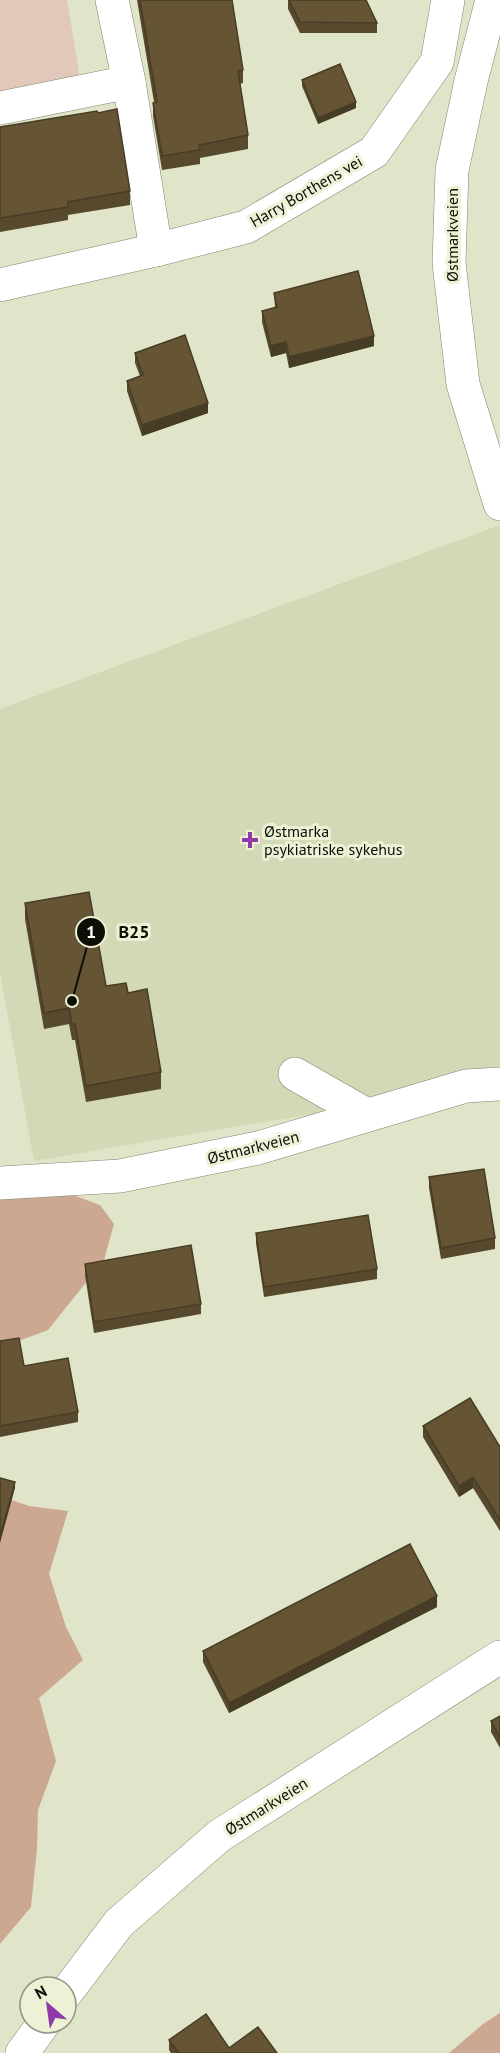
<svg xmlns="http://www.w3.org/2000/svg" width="500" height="2053" viewBox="0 0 500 2053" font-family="'PT Sans',sans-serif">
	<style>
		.built { fill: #d3d8b6 }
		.green { fill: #e1c8ba }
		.forest { fill: #cca893 }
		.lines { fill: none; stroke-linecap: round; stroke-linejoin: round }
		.minor-casing { stroke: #81856d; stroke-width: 34 }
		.minor { stroke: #fff; stroke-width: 33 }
		.wall { fill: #57492e }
		.shaded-wall { fill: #473c25 }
		.building { fill: #655535; stroke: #473c25; stroke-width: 1.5 }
		.poi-dot { fill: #8f3aa8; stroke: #edf1d6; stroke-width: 2 }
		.labels { text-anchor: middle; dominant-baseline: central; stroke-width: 6; stroke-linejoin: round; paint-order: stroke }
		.street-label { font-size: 16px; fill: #0d0e06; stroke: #edf1d6 }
		.poi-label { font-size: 16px; fill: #0d0e06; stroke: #edf1d6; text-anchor: start }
		.leader { fill: none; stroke: #0d0e06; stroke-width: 2 }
		.callout-dot { fill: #0d0e06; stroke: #edf1d6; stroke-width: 2 }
		.mark-label { font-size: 18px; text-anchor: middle; font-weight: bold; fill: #fff }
		.callout-label { font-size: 18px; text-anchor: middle; font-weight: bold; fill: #0d0e06; stroke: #edf1d6; stroke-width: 6; stroke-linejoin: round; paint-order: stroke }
	</style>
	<rect width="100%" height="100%" fill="#e0e4c9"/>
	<polygon class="built" points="500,525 500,1087 257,1123 34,1161 0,972 0,709"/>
	<polygon class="green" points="0,0 67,0 81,85 0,98"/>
	<g class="forest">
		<polygon points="62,1191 100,1205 114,1224 104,1260 48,1330 0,1348 0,1193"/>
		<polygon points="0,1496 29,1506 68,1511 49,1574 66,1627 83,1660 39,1698 56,1761 38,1810 37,1849 31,1907 0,1944"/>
		<polygon points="500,2013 500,2053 449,2053 483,2024"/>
	</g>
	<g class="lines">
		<defs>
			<g id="minor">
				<polyline points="112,0 129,82 156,250"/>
				<polyline points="492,0 471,81 452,170 449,263 463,384 500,504"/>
				<polyline points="0,108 129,82"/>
				<polyline points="0,285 156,250 246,227 374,152 437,62 448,0"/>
				<polyline points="295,1074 367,1115"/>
				<polyline points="0,1183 120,1176 258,1148 466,1086 500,1084"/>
				<polyline points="66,1993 119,1923 219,1836 500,1657"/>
				<polyline points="22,2053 44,2023"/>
			</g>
		</defs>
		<use href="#minor" class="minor-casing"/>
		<use href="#minor" class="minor"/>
	</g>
	<g class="wall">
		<polygon points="137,0 232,0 243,70 243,83 240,84 248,135 248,149 200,158 200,164 162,170 153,116 153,103 154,102"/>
		<polygon points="288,0 366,0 377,23 377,33 300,33 288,9"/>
		<polygon points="302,80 356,108 318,124 302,86"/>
		<polygon points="0,127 130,191 130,205 68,215 68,220 0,232"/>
		<polygon points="274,293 374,346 289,368 286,353 271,357 262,322 262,311 275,308"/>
		<polygon points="135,353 208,413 142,436 127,391 127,381 140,376 135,363"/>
		<polygon points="25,903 106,986 128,993 161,1072 161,1089 86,1102 75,1040 72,1040 69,1024 44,1029 25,919"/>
		<polygon points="429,1177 495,1238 495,1249 441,1259 429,1188"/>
		<polygon points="256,1233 377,1269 377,1279 264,1297 256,1243"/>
		<polygon points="85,1264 201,1304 201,1314 94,1333 85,1275"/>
		<polygon points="0,1341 24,1366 78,1412 78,1422 0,1437"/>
		<polygon points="423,1426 500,1447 500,1531 473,1488 459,1497 423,1437"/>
		<polygon points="437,1607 229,1713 203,1662 203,1651"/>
		<polygon points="500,1716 500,1748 491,1732 491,1721"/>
		<polygon points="169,2040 229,2048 277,2053 171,2053 169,2050"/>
	</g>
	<g class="shaded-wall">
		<polygon points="356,102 356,108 318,124 318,118"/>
		<polygon points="374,336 374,346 289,368 289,357"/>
		<polygon points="286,342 286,353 271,357 271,346"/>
		<polygon points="208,403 208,413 142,436 142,425"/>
		<polygon points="473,1477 473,1488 459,1497 459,1486"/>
		<polygon points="15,1482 15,1488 0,1543 0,1537"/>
		<polygon points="437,1596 437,1607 229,1713 229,1703"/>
	</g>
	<g class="building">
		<polygon points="140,0 232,0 243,70 238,71 248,135 199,145 200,150 162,156 153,103 157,102"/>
		<polygon points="289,0 366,0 377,23 300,22"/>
		<polygon points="340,64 356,102 318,118 302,80"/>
		<polygon points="117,109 130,191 68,202 68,207 0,218 0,127 97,111 98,113"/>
		<polygon points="358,271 374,336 289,357 286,342 271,346 262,311 277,307 274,293"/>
		<polygon points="185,335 208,403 142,425 127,381 143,375 135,353"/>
		<polygon points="89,892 106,986 126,983 128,993 147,989 161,1072 86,1086 75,1024 72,1024 69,1008 44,1013 25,903"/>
		<polygon points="484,1169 495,1238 441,1248 429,1177"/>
		<polygon points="368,1215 377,1269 264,1287 256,1233"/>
		<polygon points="191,1245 201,1304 94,1322 85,1264"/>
		<polygon points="19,1338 24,1366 68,1358 78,1412 0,1426 0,1341"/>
		<polygon points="470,1398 500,1447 500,1520 473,1477 459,1486 423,1426"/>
		<polygon points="0,1478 15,1482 0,1537"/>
		<polygon points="410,1544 437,1596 229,1703 203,1651"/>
		<polygon points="500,1716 500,1737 491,1721"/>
		<polygon points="206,2014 229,2048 258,2027 277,2053 179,2053 169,2040"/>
	</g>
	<path class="poi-dot" d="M247 831h6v6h6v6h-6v6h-6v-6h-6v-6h6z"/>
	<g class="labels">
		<g class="street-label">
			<text transform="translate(306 191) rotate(-30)">Harry Borthens vei</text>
			<text transform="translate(452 235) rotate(-90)">Østmarkveien</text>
			<text transform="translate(253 1147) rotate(-14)">Østmarkveien</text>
			<text transform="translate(266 1806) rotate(-32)">Østmarkveien</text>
		</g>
		<g class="poi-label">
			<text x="264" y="831">Østmarka<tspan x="264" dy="18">psykiatriske sykehus</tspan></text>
		</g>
	</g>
	<path class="leader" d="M72 1001L91 932"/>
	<g class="callout-dot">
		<circle cx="72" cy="1001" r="6"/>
		<circle cx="91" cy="932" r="15"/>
	</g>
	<g class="mark-label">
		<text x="91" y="938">1</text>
	</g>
	<g class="callout-label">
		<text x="134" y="938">B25</text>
	</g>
	<g transform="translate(48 2005) rotate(331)"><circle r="28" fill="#edf1d6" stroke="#939683" stroke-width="1.5"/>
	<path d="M0-4.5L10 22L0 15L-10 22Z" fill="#8f3aa8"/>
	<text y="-9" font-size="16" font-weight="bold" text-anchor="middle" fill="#0d0e06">N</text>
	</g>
</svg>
